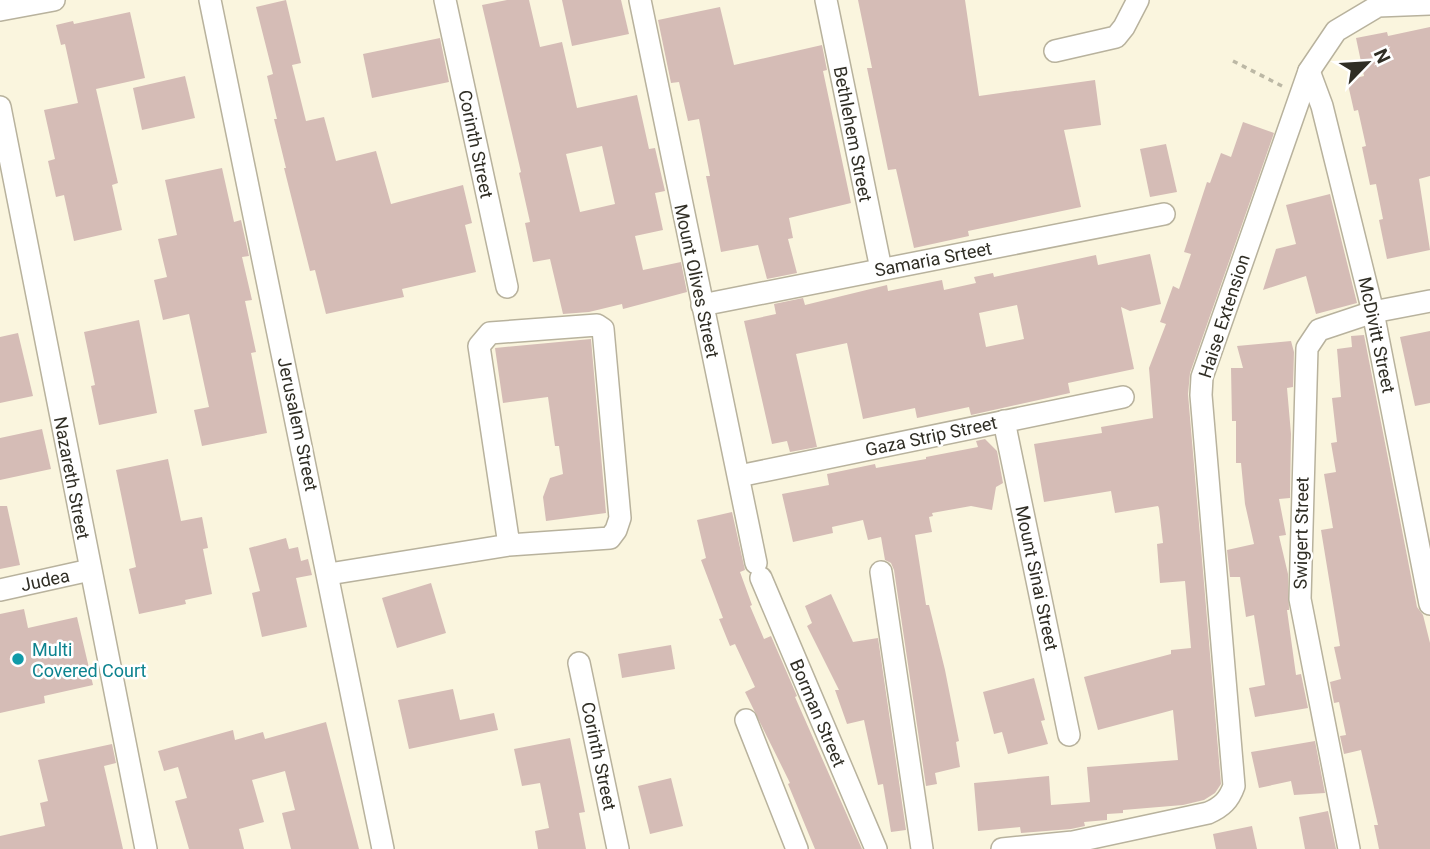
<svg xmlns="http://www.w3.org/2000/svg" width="1430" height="849" viewBox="0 0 1430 849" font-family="Roboto,sans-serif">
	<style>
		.building { fill: #d5bcb6; fill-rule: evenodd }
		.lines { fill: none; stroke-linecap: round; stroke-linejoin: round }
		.minor-casing { stroke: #b8b29d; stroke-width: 24 }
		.path { stroke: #bcb8a5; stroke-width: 3.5; stroke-dasharray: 5 5; stroke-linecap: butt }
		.minor { stroke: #fff; stroke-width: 21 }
		.culture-dot { fill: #0f9aa8; stroke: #fff; stroke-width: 2.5 }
		.labels { text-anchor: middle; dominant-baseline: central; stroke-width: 5; stroke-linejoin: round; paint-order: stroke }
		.street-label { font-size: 18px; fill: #302e25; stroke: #fff }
		.culture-label { font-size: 18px; fill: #0d838f; stroke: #fff; text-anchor: start }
	</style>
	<rect width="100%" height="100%" fill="#faf5de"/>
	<g class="building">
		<polygon points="286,0 301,63 292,65 306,121 324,117 336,161 376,151 391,204 463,185 472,223 465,225 476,272 402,289 404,297 326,314 315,270 310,271 284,168 286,168 274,119 277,119 267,76 273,74 256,7"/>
		<path d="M507,0H529L540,47L562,42L577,108L637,95L649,149L655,148L665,191L655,193L663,230L635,236L643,270L681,262L687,292L623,309L622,304L589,312L563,314L550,259L533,262L525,223L530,222L519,173L521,172L482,5ZM602,146L615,204L580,212L566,154Z"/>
		<polygon points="562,0 621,0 629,34 572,46"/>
		<polygon points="858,0 965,0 979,96 1095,80 1101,125 1064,130 1081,207 968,231 969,236 914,248 896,169 888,170 867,68 872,68"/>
		<polygon points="720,7 734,65 822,45 827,70 823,71 851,203 789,218 793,238 788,239 797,273 767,279 758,245 721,252 706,176 710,176 699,119 688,121 679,82 671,83 658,20"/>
		<polygon points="130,12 145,78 96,89 118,183 112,185 122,230 74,241 64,195 56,197 48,161 55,159 44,110 78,103 65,44 61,45 56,25 73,21 74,24"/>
		<polygon points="1430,27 1430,176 1419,179 1430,250 1387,259 1379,220 1383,219 1376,184 1370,185 1362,147 1366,146 1358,110 1354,111 1347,80 1364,76 1356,38 1387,32 1388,36"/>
		<polygon points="440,38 449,82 372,98 363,54"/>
		<polygon points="185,76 195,118 142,130 133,88"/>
		<polygon points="1243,122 1274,133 1190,373 1188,394 1221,784 1215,793 1204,800 1183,805 1123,810 1123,813 1107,814 1107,820 1084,822 1085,826 1071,829 1021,833 1020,827 978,831 974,783 1049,776 1051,805 1090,802 1087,767 1178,760 1173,710 1098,730 1084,677 1171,654 1171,650 1191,648 1185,581 1160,583 1157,544 1163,543 1159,508 1158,506 1115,513 1111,491 1044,502 1034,444 1102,433 1101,427 1153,418 1149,368 1166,324 1160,322 1173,286 1179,289 1191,254 1184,252 1207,182 1210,183 1221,153 1231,157"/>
		<polygon points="1166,144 1177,192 1150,197 1140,149"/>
		<polygon points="222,168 234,222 241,220 249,256 242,257 252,300 245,301 256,352 251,353 267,433 202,446 194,410 209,407 189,314 163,320 154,280 167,277 158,239 177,235 165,180"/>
		<polygon points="1330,194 1357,303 1316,314 1306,276 1263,290 1276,249 1296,244 1286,205"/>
		<path d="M1150,254L1161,304L1130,311L1121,307L1134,369L1068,383L1070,393L971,415L969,407L917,418L915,408L863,419L847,343L796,354L817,447L790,452L787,441L772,444L744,321L776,314L774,304L803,298L805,305L887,285L888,291L942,280L944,290L976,283L974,277L993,273L994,277L1096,255L1098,265ZM1017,305L1024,339L986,347L979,313Z"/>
		<polygon points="139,320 157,413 99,425 91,386 95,385 84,332"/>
		<polygon points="1430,331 1430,403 1415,406 1400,337"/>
		<polygon points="18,333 33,396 0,403 0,337"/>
		<polygon points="1364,335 1417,607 1423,615 1430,643 1430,849 1379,849 1374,825 1378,825 1361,750 1344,754 1340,736 1346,735 1339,702 1334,703 1330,682 1341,679 1334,647 1340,646 1321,530 1333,528 1324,474 1336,472 1331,443 1337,442 1332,398 1341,397 1337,349 1352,347 1351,336"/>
		<polygon points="591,339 606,513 546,521 543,497 550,478 563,474 559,446 555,446 548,397 503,403 495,348"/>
		<polygon points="1291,341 1294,352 1293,387 1287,388 1291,434 1290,498 1279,499 1286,535 1279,536 1288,574 1289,610 1287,610 1296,675 1301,674 1308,708 1255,717 1249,688 1265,685 1254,615 1246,617 1240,577 1230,577 1227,550 1254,544 1245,504 1241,463 1236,463 1236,421 1232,421 1231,368 1243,368 1237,346"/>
		<polygon points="42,429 51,469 0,480 0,438"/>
		<polygon points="985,439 997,451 1003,483 996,487 992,510 971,506 932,513 933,516 929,517 932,532 915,535 926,605 929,605 945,670 959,741 956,742 960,767 935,773 937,784 926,786 894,570 891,563 885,560 881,537 868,540 863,520 832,527 833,533 793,542 782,494 829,485 827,474 875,464 876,468 926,459 926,457 978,447 976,441"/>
		<polygon points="168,459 181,521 202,517 208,548 203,549 212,594 185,600 186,604 139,614 129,569 136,567 116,470"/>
		<polygon points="0,506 7,506 20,565 0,569"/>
		<polygon points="732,512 745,570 740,572 752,605 750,606 764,639 771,636 797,696 795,697 862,849 815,849 788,784 790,783 745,692 755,687 735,644 730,646 719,619 723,618 701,560 706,558 697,520"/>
		<polygon points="286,538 289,549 298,547 301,561 308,559 312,575 296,578 307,627 262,637 252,593 260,591 249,548"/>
		<polygon points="431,583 446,633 397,648 382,598"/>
		<polygon points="831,594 853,642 878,638 906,830 891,832 883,784 878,785 864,720 847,724 835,690 839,690 807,626 812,623 805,606"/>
		<polygon points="24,609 28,628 77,617 93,685 44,696 45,703 0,713 0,614"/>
		<polygon points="671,645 675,669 622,678 618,654"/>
		<polygon points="1034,678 1045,720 1041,721 1048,744 1008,754 1002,732 994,734 983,692"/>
		<polygon points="453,689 460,720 494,713 498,730 409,749 398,700"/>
		<polygon points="326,722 359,849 291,849 282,813 295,810 285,771 252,780 264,822 239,829 244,849 189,849 175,801 187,798 178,767 164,771 158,751 233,730 235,740 263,732 265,739"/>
		<polygon points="570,738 585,812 579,813 586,849 538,849 535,831 549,828 540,783 522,786 514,749"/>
		<polygon points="1315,741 1325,793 1294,795 1291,781 1259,788 1251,752"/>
		<polygon points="112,744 116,763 104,766 123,849 0,849 0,836 45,826 40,803 48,801 38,760"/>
		<polygon points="671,778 683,826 650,834 638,786"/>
		<polygon points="1328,811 1336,849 1305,849 1299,817"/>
		<polygon points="1252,826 1257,849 1216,849 1213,834"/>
	</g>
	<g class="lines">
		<defs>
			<g id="minor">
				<polyline points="210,0 383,849"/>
				<polyline points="445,0 507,287"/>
				<polyline points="640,0 756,563"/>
				<polyline points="826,0 881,269"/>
				<polyline points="0,10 54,0"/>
				<polyline points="1055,51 1116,37 1124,27 1138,0"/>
				<polyline points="1309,71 1322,106 1373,312 1430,604"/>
				<polyline points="0,107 146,849"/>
				<polyline points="702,305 1164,214"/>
				<polyline points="1004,421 1069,735"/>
				<polyline points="739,476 1123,397"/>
				<polyline points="881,572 922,849"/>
				<polyline points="329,574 509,545 479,346 490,333 597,325 603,329 620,518 616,530 610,538 509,545"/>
				<polyline points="761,578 876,849"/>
				<polyline points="0,590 90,570"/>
				<polyline points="579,663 618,849"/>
				<polyline points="746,720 797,849"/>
				<path d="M1002,849L1073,842L1208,813C1222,807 1229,800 1234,786L1201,395L1202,377L1309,71L1336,31L1378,6L1430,4"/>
				<polyline points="1349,849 1300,599 1307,348 1319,330 1373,312 1430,301"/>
			</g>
		</defs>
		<use href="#minor" class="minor-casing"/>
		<polyline class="path" points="1233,61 1282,86"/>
		<use href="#minor" class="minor"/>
	</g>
	<circle class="culture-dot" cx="18" cy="659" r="7"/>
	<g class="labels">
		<g class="street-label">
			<text transform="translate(853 134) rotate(79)">Bethlehem Street</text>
			<text transform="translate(476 144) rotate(78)">Corinth Street</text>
			<text transform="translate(933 259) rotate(-11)">Samaria Srteet</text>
			<text transform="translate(697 281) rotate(78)">Mount Olives Street</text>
			<text transform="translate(1224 316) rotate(-72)">Haise Extension</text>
			<text transform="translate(1377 335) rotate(78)">McDivitt Street</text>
			<text transform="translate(298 424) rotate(78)">Jerusalem Street</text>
			<text transform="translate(931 436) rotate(-12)">Gaza Strip Street</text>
			<text transform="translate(72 478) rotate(79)">Nazareth Street</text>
			<text transform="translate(1301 533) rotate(-89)">Swigert Street</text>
			<text transform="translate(1037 578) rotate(78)">Mount Sinai Street</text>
			<text transform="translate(45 580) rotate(-12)">Judea</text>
			<text transform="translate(818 713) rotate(67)">Borman Street</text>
			<text transform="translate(599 756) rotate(78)">Corinth Street</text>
		</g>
		<g class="culture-label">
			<text x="32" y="649">Multi<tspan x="32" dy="21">Covered Court</tspan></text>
		</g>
	</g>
	<g transform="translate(1367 63) rotate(65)" stroke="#ffffff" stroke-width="5" paint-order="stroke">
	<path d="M0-5L12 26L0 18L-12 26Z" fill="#302e25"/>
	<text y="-10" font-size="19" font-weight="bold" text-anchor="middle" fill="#302e25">N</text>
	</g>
</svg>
